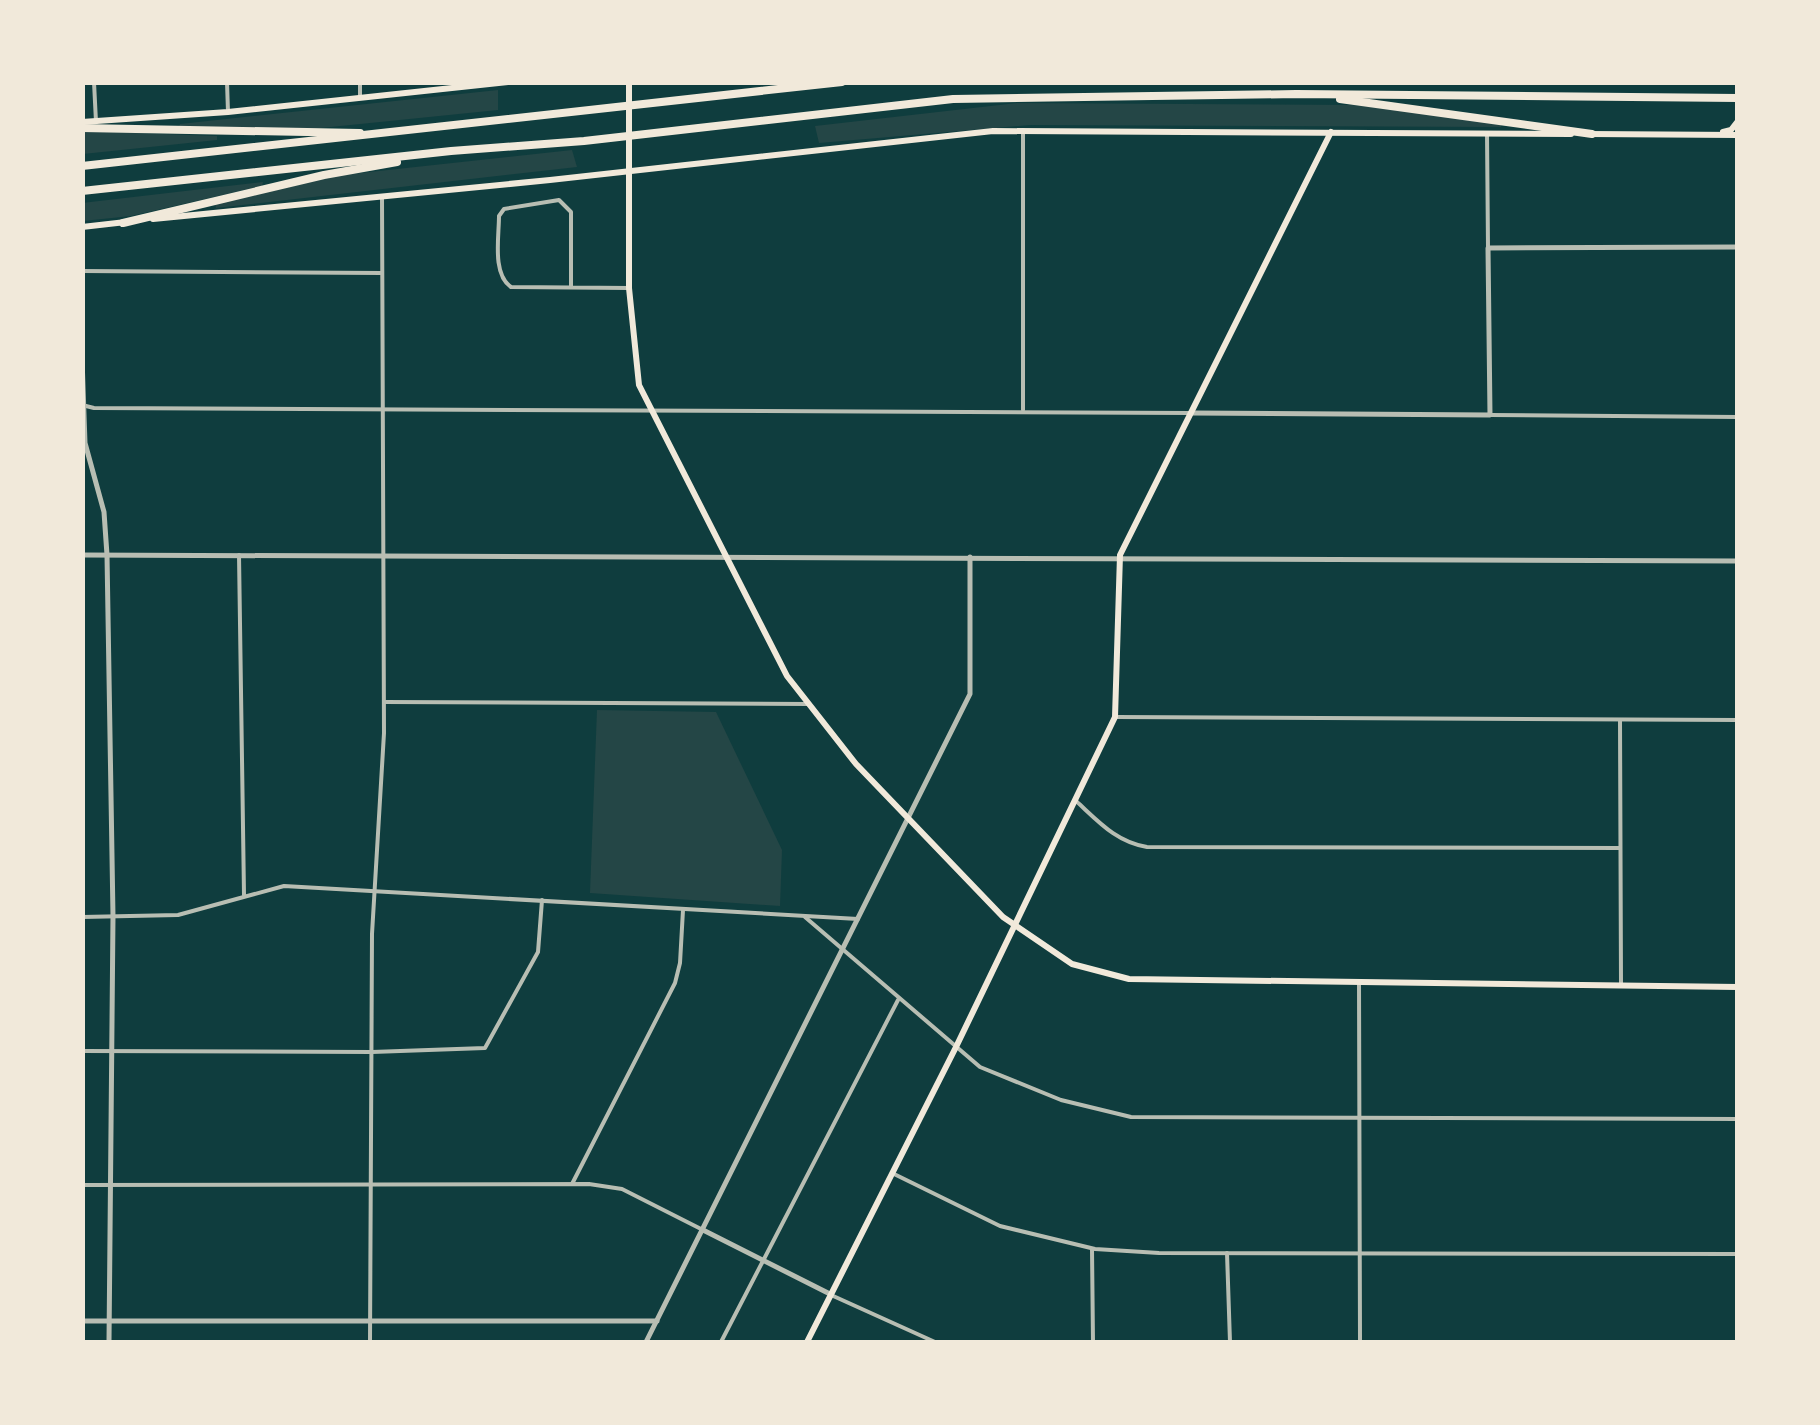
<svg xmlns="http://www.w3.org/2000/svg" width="1820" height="1425" viewBox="0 0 1820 1425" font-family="Raleway,sans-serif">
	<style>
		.green { fill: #244646 }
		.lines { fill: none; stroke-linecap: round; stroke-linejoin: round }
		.minor { stroke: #b8beb3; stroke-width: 4 }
		.tertiary { stroke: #b8beb3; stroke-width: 5 }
		.secondary { stroke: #f1e9da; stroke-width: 6 }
		.motorway { stroke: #f1e9da; stroke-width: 8 }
	</style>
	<rect width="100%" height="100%" fill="#0f3d3e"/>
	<g class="green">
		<polygon points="498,90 498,110 311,129 179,127 180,124"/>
		<polygon points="1017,103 1353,105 1502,123 1501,127 1030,125 819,143 815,126"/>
		<polygon points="83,131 217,136 217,140 83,154"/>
		<polygon points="572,150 577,167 216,208 215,204 342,175"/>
		<polygon points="263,182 262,186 131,216 83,221 82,203"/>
		<polygon points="597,710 716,712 782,850 780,906 590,893"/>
	</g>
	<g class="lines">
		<g class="minor">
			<polyline points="94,82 96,122"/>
			<polyline points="227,82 228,112"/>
			<polyline points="360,82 360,98"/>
			<polyline points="1487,133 1488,248"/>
			<polyline points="82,271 382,273"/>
			<path d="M571,287V212L559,200L504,209L499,216C499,237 492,274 511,287L629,288"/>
			<polyline points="82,405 94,408 1191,413"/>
			<polyline points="1023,410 1023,130"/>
			<polyline points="1490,415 1738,417"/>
			<polyline points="239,555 244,895"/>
			<polyline points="384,702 809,704"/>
			<polyline points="1117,717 1738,720"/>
			<polyline points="1620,720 1621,984"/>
			<path d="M1076,801C1098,821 1116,842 1147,847L1620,848"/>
			<polyline points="82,917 178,915 284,886 858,919"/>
			<polyline points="805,917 980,1067 1061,1100 1131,1117 1738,1119"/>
			<polyline points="1359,982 1360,1342"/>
			<polyline points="82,1051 372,1052 485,1048 538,952 542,900"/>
			<polyline points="892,1173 1000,1226 1095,1249 1159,1253 1738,1254"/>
			<polyline points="572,1184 675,983 680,963 683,910"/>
			<polyline points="82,1185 589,1184 622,1189 703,1230"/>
			<polyline points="1092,1249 1093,1342"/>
			<polyline points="1227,1253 1230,1342"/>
			<polyline points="831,1295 935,1342"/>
			<polyline points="370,1342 372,934 384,733 382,197"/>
			<polyline points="721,1342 898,1000"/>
		</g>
		<g class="tertiary">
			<polyline points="82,358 85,443 104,512 107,555 113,916 109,1342"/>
			<polyline points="1191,413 1490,415 1488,248 1738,247"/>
			<polyline points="82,555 1738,561"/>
			<polyline points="703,1230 830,1294"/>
			<polyline points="82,1321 657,1321"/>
			<polyline points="646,1342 970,694 970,557"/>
		</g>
		<g class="secondary">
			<polyline points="629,82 629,288 639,385 787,676 856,764 1003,917 1072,964 1129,979 1738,987"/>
			<polyline points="82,122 228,112 508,82"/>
			<polyline points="1723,132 1731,130 1738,121"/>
			<polyline points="1589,134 1738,135"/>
			<polyline points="153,219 550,180 993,131 1571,134"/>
			<polyline points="82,227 126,222"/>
			<polyline points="807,1342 956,1047 1115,717 1120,555 1331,132"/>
		</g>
		<g class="motorway">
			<polyline points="1340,99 1592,134"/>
			<polyline points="82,128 360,133"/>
			<polyline points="82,166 842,82"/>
			<polyline points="82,191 451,151 584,141 953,99 1296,94 1738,98"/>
			<polyline points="123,223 324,175 397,162"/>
		</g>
	</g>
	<rect width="1820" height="1425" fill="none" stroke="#f1e9da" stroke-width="170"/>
</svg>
